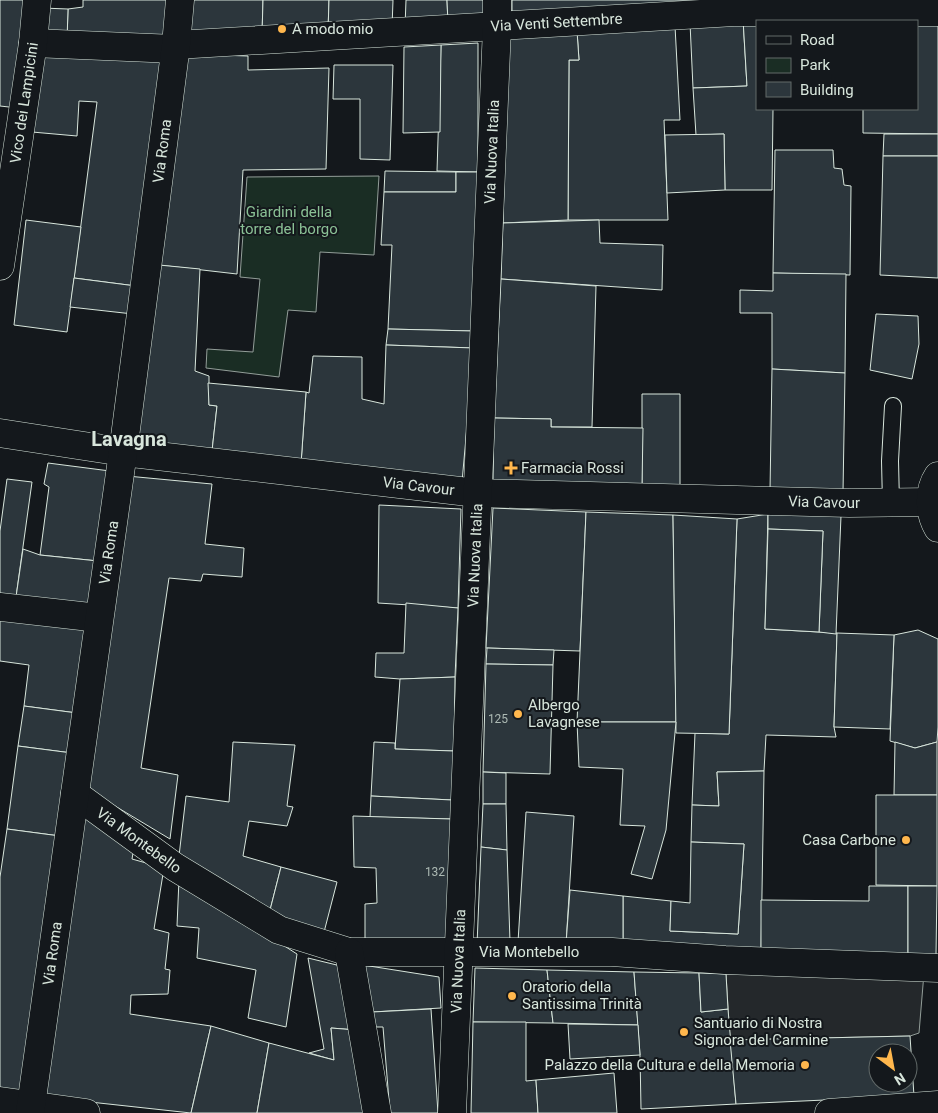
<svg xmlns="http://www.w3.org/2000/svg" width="938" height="1113" viewBox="0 0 938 1113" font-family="Roboto,sans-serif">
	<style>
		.green { fill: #1a2d24; stroke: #939e99 }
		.parking { fill: #24282b; stroke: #939e99 }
		.building { fill: #2c363c; stroke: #d8e6dc; fill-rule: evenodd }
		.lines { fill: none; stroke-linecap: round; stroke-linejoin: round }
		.lane-casing { stroke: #d8e6dc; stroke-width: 18 }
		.street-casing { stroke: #d8e6dc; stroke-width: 29 }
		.secondary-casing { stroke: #d8e6dc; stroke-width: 29 }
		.lane { stroke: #14181c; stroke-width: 16 }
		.street { stroke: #14181c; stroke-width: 28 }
		.secondary { stroke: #14181c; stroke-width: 28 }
		.poi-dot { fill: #ffb74d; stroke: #14181c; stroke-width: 2 }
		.labels { text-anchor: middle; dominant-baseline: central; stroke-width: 4; stroke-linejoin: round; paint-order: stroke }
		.number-label { font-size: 12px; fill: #adbab4 }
		.street-label { font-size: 15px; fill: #d8e6dc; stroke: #14181c }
		.poi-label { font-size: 15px; fill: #d8e6dc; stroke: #14181c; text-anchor: start }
		.park-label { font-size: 15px; fill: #8ac095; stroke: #14181c }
		.district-label { font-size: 20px; font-weight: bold; fill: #d8e6dc; stroke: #14181c }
	</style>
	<rect width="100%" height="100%" fill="#14181c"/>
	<polygon class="green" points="379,176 374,255 320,252 316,312 288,310 279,377 206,368 207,349 253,352 260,279 240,277 247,177"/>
	<polygon class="parking" points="924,973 919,1033 910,1036 730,1040 726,974"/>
	<g class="building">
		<polygon points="0,0 29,0 18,108 0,106"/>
		<polygon points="83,0 170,0 166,46 67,41 68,9 83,7"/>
		<polygon points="189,0 263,0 262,35 186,35"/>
		<polygon points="263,0 329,0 328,32 262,35"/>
		<polygon points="329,0 393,0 392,28 328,32"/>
		<polygon points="406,0 447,0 448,24 405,27"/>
		<polygon points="447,0 488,0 488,21 448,24"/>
		<polygon points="512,0 713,0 512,13"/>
		<polygon points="42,8 68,9 67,41 41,40"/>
		<polygon points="743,19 747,86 693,88 690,23"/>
		<polygon points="743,19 757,21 757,109 773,109 772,190 725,190 724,134 696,135 693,88 747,86"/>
		<polygon points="938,20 938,134 863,133 863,109 917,109 917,21"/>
		<polygon points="675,26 680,120 664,120 668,220 568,220 569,60 579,60 577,31"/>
		<polygon points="577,31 579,60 569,60 568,220 503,223 508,37"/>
		<polygon points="478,43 478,172 437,171 441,45"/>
		<polygon points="441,45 440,132 403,133 404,47"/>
		<polygon points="39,50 166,54 136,286 74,278 97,102 79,101 77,136 32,132"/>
		<polygon points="187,54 248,56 248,70 329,68 326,169 243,170 237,274 159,265"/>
		<polygon points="334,65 393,65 390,160 360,159 360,99 333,99"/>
		<polygon points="724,134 725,190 667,193 665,135"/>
		<polygon points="884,134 938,134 938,156 883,156"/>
		<polygon points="775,150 833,150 834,168 842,169 844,185 851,186 850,275 773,273"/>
		<polygon points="883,156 938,156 938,278 880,275"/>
		<polygon points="385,171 456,172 456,192 384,192"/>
		<polygon points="456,172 478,172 473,331 388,329 392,245 381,245 384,192 456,192"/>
		<polygon points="26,220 81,227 67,332 14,325"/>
		<polygon points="599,220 600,243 663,245 662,290 501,279 503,223"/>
		<polygon points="159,265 200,269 195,371 209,376 209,405 217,406 212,451 136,440"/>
		<polygon points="773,273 846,274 845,373 772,369 772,313 740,313 740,290 773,291"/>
		<polygon points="74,278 136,286 133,314 70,307"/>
		<polygon points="501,279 596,286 592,427 551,427 551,419 494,418"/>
		<polygon points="876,314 918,316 919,344 912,379 870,370"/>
		<polygon points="388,329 473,331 474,348 386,345"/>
		<polygon points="386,345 474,348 462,482 301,464 306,392 309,393 313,356 362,357 362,399 384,404"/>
		<polygon points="772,369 845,373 843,492 770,491"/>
		<polygon points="208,383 306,392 301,464 212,451 217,406 209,405"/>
		<polygon points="642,394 680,394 680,486 642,485"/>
		<polygon points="494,418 551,419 551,427 643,428 642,485 493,481"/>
		<polygon points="48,463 110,471 98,561 40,555 49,487 44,484"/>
		<polygon points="127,476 212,484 205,544 244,548 242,577 203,574 201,581 169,578 141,768 178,775 170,839 85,788"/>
		<polygon points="7,479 32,482 16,597 0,594 0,531"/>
		<polygon points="379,505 461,509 458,608 378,603"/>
		<polygon points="493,508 586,512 580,651 486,648"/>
		<polygon points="586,512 673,515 676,722 577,722"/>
		<polygon points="768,514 765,629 837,633 834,727 836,737 766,735 764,771 717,772 719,806 692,805 695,733 729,734 737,519"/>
		<polygon points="768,514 841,516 836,634 819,632 823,531 768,529"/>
		<polygon points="673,515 737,519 729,734 676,733"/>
		<polygon points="768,529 823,531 819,632 765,629"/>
		<polygon points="23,549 40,555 98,561 92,606 16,597"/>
		<polygon points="406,603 458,608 455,677 400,679 375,677 376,653 404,653"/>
		<polygon points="0,611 89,624 77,713 24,706 29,665 0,661"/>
		<polygon points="918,630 938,639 938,727 937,742 915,748 890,741 894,635"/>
		<polygon points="837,633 894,635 890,729 834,727"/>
		<polygon points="487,648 554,650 553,665 486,664"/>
		<polygon points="486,664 553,665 550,774 483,772"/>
		<polygon points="455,677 454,751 395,749 400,679"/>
		<polygon points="24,706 77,713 72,753 18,746"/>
		<polygon points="577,722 676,722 666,830 652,879 631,874 645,826 620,825 623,769 579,767"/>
		<polygon points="233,742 295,745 287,806 293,807 287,826 249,821 243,856 281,867 269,914 179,856 186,796 229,802"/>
		<polygon points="374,742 395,743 395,749 454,751 452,800 371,796"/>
		<polygon points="895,742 915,748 937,742 937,795 894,795"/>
		<polygon points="18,746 72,753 60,836 7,829"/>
		<polygon points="764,771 761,953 623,946 623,896 671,901 670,931 738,934 744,844 691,842 692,805 719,806 717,772"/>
		<polygon points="483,772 506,773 506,804 483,804"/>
		<polygon points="876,795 937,795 937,886 876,885"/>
		<polygon points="371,796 452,800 451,819 370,817"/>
		<polygon points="86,803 135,841 132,859 164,868 154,929 169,933 165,969 170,970 168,994 131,995 130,1014 211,1026 191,1113 44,1097"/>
		<polygon points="483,804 506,804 507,850 481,847"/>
		<polygon points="526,812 574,816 566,944 518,942"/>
		<polygon points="353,816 451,819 446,944 365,942 365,904 377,903 376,868 354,867"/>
		<polygon points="7,829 60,836 26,1096 0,1093 0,877"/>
		<polygon points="691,842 744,844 738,934 670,931 671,901 690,903"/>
		<polygon points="481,847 507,850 510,942 477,945"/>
		<polygon points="281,867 337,882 323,936 269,914"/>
		<polygon points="179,879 297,954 286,1027 248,1018 256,970 197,958 199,928 177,926"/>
		<polygon points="869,886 908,886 908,954 761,953 761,900 869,901"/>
		<polygon points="908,886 937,886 936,955 908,954"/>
		<polygon points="570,890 623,896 623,946 566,944"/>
		<polygon points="308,958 345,967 356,1030 331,1028 334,1060 309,1053 324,1049"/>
		<polygon points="363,965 439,977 441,1008 372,1012"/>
		<polygon points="475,968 547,970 553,1023 473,1022"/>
		<polygon points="547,970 634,972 638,1025 553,1023"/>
		<polygon points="634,972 699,973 701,1012 728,1009 736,1104 641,1109 640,1055"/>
		<polygon points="699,973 726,974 728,1009 701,1012"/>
		<polygon points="431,1009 438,1113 390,1113 383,1027 376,1027 372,1012"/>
		<polygon points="473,1022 526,1022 526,1081 536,1080 538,1113 471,1113"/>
		<polygon points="568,1024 638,1025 640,1055 570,1059"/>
		<polygon points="211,1026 269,1043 257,1113 191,1113"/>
		<polygon points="331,1028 356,1030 366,1113 257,1113 269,1043 334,1060"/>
		<path d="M910,1036L914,1096L736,1104L730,1040ZM878,1053H908V1083H878Z"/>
		<polygon points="614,1073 617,1113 538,1113 536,1080"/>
	</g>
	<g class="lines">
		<defs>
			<polyline id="lane" points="891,503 890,461 893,406"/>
			<g id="street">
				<polyline points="33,43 175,49"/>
				<path id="s1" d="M176,45L734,12H938"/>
				<path id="s2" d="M0,266L33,43L37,0"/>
				<path id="s3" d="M0,433L123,452L477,493L849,503L930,502"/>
				<polyline points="0,607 99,618"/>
				<path id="s4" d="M75,794L175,867L279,930L349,952H612L725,960L938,968"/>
				<polyline points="349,952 377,1113"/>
				<polyline points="0,1101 86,1113"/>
				<path id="s5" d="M30,1113L123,452L176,45L180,0"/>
				<path id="s6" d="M452,1113L497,27V0"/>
				<polyline points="829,1113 938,1105"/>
			</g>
			<path id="secondary" d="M938,476C928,491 929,513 938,528"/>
		</defs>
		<use href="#lane" class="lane-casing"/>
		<use href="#street" class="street-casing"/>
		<use href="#secondary" class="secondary-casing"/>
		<use href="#lane" class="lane"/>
		<use href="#street" class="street"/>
		<use href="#secondary" class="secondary"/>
	</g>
	<g class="poi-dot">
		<circle cx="282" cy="29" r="5"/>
		<path d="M508.5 460.5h5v5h5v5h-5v5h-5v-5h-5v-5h5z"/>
		<circle cx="518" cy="714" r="5"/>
		<circle cx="906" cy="840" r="5"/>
		<circle cx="512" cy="996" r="5"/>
		<circle cx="684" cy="1032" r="5"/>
		<circle cx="805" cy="1065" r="5"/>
	</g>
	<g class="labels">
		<g class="number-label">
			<text x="498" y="719">125</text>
			<text x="435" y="872">132</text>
		</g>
		<g class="street-label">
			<text stroke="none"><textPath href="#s1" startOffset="381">Via Venti Settembre</textPath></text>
			<text stroke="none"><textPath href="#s2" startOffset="165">Vico dei Lampicini</textPath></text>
			<text stroke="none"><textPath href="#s5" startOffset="971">Via Roma</textPath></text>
			<text stroke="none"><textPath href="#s6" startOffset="962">Via Nuova Italia</textPath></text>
			<text stroke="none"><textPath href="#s3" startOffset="422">Via Cavour</textPath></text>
			<text stroke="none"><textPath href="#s3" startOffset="828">Via Cavour</textPath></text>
			<text stroke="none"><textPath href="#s5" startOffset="566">Via Roma</textPath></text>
			<text stroke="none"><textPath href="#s6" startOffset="558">Via Nuova Italia</textPath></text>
			<text stroke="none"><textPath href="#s4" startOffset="79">Via Montebello</textPath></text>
			<text stroke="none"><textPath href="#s4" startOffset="499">Via Montebello</textPath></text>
			<text stroke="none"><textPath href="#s5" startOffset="161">Via Roma</textPath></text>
			<text stroke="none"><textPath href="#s6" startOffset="152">Via Nuova Italia</textPath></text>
		</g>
		<g class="poi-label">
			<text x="292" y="29">A modo mio</text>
			<text x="521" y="468">Farmacia Rossi</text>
			<text x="528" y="705">Albergo<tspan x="528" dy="17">Lavagnese</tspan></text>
			<text x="896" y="840" text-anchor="end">Casa Carbone</text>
			<text x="522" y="987">Oratorio della<tspan x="522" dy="17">Santissima Trinità</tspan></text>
			<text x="694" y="1023">Santuario di Nostra<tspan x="694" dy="17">Signora del Carmine</tspan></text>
			<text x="795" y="1065" text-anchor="end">Palazzo della Cultura e della Memoria</text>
		</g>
		<g class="park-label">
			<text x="289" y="212">Giardini della<tspan x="289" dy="17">torre del borgo</tspan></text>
		</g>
		<g class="district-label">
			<text x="129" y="439">Lavagna</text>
		</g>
	</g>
	<rect x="756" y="20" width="162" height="90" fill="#14181c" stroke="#626a69"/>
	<rect x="766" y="36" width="25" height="8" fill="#14181c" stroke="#626a69"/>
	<text x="800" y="45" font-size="15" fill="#d8e6dc">Road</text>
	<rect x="766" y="58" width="25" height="15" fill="#1a2d24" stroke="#626a69"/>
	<text x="800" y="70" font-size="15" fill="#d8e6dc">Park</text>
	<rect x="766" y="82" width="25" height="15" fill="#2c363c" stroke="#626a69"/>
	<text x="800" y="95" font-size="15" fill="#d8e6dc">Building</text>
	<g transform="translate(893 1068) rotate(148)"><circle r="24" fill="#14181c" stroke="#626a69"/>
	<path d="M0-4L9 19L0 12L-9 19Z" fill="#ffb74d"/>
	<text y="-8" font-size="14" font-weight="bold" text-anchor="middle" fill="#d8e6dc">N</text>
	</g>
</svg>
